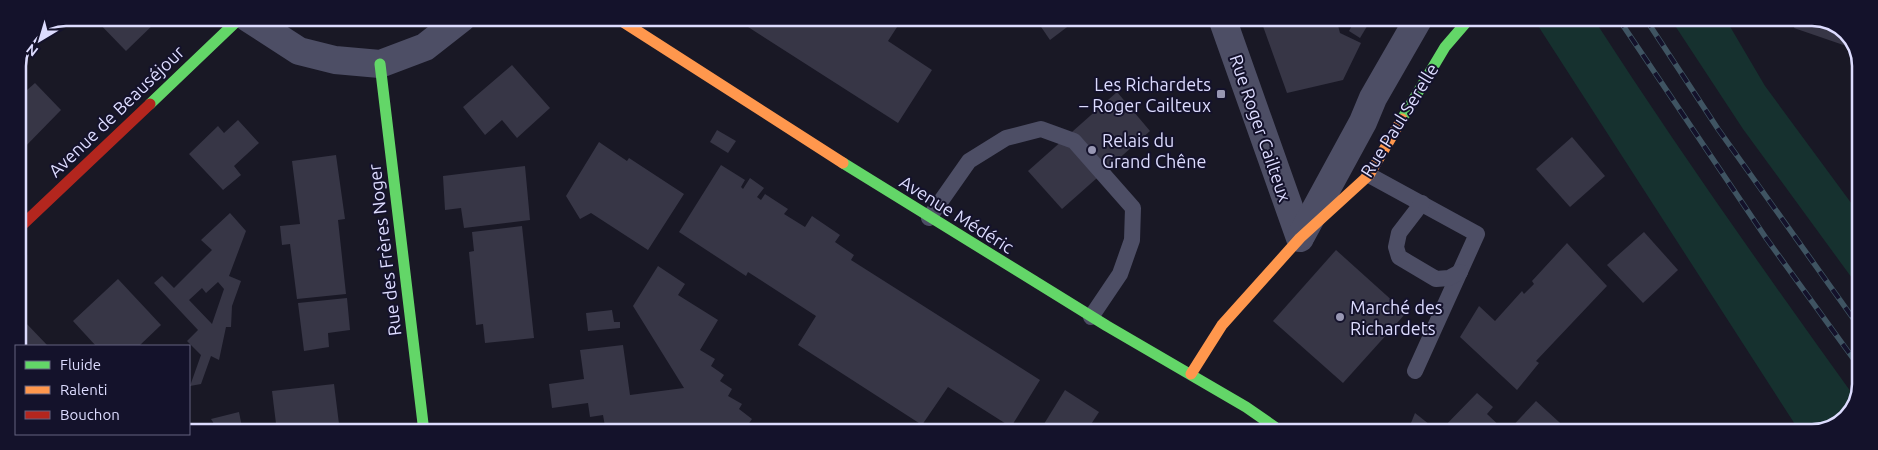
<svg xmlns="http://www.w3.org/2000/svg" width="1878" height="450" viewBox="0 0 1878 450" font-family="Ubuntu,sans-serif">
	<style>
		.green { fill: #16312f }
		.building { fill: #373646; fill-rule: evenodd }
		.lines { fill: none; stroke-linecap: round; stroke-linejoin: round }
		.lane { stroke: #4d4e65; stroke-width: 16 }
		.street { stroke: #4d4e65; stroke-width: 28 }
		.fast { stroke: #63d668; stroke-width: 11 }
		.slow { stroke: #ff974d; stroke-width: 11 }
		.jam { stroke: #b3261e; stroke-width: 11 }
		.rail-casing { stroke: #3f5462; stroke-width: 5.5 }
		.rail { stroke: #14122b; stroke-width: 4; stroke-dasharray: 11; stroke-linecap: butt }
		.poi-dot { fill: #9897b3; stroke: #14122b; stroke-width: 2 }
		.labels { text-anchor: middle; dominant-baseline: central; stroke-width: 4; stroke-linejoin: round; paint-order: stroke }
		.poi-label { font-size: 18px; fill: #dddcff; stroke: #14122b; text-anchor: start }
		.street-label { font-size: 18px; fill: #dddcff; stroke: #14122b }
		.rim { fill: none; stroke: #dddcff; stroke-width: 2.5 }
	</style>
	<rect width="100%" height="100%" fill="#191825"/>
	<g class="green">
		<path d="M325,18H384C361,26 348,26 325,18Z"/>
		<path d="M1533,18H1593C1677,148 1766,274 1856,399L1844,421L1812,432H1800Z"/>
		<polygon points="1670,18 1725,18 1765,86 1860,215 1860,289 1743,129"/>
	</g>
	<g class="building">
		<polygon points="94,18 160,18 126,51"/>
		<polygon points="750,18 890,18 899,24 888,41 932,70 898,123 745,25"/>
		<polygon points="1035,18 1079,18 1050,40"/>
		<polygon points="1260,18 1336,18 1340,33 1361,43 1343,80 1287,93"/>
		<polygon points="1356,18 1369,23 1360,38 1349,31"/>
		<polygon points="1797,18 1822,18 1848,34 1855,49 1794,28"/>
		<polygon points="512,65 550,108 517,138 502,120 485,135 463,107"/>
		<polygon points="35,83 61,110 18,154 18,98"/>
		<polygon points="1117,92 1150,131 1062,209 1028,171"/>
		<polygon points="238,120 259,143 234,166 241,175 223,190 189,154 218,126 224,133"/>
		<polygon points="717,130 736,141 728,153 710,142"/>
		<polygon points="1572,137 1605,176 1570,207 1536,169"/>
		<polygon points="599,142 627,161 629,158 684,194 648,250 591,213 580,219 566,196"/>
		<polygon points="336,155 345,219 338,220 346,294 297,299 290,244 282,245 280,226 300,224 292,161"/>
		<polygon points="721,165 745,180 741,187 743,189 750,178 764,188 757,197 761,200 765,194 788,209 784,214 805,227 812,216 840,235 835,242 854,255 851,260 1040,380 1011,427 948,387 922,425 798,345 816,316 748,272 746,276 679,232"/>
		<polygon points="525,166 530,220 464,228 461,208 445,210 443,176"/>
		<path d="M230,213L246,231L229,276L241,281L232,306L231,327H226L219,360L211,356L201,384L190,386L201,355L187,341L198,330L154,283L162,276L174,288L212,250L201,240ZM218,282L224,289L212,324L189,300L202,288L206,293Z"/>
		<polygon points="522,226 534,338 485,343 483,324 476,325 469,252 474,251 472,232"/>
		<polygon points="1644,232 1678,270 1643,303 1607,265"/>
		<polygon points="1567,243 1607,286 1536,361 1539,363 1517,390 1460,337 1479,306 1495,321 1522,291 1524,294 1534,284 1532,281"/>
		<polygon points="1336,250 1406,313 1343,383 1273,321"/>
		<polygon points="658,266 685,284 678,295 718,320 700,350 715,359 711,366 724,375 720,381 732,389 728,396 742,404 739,409 752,419 743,432 711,432 707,425 655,432 606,432 603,415 590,417 588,403 552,408 549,384 584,379 580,350 623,345 630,395 684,388 633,306"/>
		<polygon points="118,279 161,325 139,346 96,346 73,321"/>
		<polygon points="347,298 350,330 328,333 329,347 304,351 298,303"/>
		<polygon points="612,310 614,322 620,322 620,328 588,331 586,313"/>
		<polygon points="18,315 24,321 48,346 18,346"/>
		<polygon points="334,384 340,432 277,432 272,391"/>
		<polygon points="1065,390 1099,412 1086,432 1039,432"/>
		<polygon points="1477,393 1493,407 1487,414 1506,432 1439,432"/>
		<polygon points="1536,401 1570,432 1507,432"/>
		<polygon points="239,412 243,432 219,432 211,419"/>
		<polygon points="1415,413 1439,432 1413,432 1411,423"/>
	</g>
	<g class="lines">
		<g class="lane">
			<polyline points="1369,175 1477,234 1415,371"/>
			<polyline points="1422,203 1399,233 1396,247 1399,257 1436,279 1449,278 1460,272"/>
			<polyline points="929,218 969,161 1006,138 1041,129 1074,141 1133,208 1132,240 1120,274 1091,317"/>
		</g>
		<g class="street">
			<polyline points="248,18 299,51 335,60 380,64 425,47 462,18"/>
			<polyline points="1222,18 1300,238"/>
			<polyline points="1302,234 1363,122 1373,98 1419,18"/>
		</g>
		<g class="fast">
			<polyline points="380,64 424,432"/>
			<polyline points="150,104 240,18"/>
			<polyline points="1402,119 1445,47 1470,18"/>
			<polyline points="843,163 1107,326 1246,407 1282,432"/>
		</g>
		<g class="slow">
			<polyline points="617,18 843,163"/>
			<polyline points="1191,374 1222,325 1300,238 1369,175 1402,119"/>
		</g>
		<polyline class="jam" points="18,229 150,104"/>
		<defs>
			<g id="rail">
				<polyline points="1618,18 1766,238 1860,368"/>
				<polyline points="1645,18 1718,129 1860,328"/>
			</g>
		</defs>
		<use href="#rail" class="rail-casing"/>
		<use href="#rail" class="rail"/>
	</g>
	<g class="poi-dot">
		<rect x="1216" y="89" width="10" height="10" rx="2.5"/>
		<circle cx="1092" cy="150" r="5"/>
		<circle cx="1340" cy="317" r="5"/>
	</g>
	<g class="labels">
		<g class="poi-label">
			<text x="1211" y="84" text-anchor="end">Les Richardets<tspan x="1211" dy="21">– Roger Cailteux</tspan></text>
			<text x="1102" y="140">Relais du<tspan x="1102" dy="21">Grand Chêne</tspan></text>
			<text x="1350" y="307">Marché des<tspan x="1350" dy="21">Richardets</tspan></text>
		</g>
		<g class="street-label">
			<text transform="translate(116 111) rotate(-44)">Avenue de Beauséjour</text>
			<text transform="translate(1399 120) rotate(-58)">Rue Paul Serelle</text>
			<text transform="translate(1261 128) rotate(71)">Rue Roger Cailteux</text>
			<text transform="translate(957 214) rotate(32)">Avenue Médéric</text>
			<text transform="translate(384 250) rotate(-97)">Rue des Frères Noger</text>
		</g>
	</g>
	<path d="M0 0H1878V450H0ZM66 26H1812A40 40 0 0 1 1852 66V384A40 40 0 0 1 1812 424H66A40 40 0 0 1 26 384V66A40 40 0 0 1 66 26Z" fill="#14122b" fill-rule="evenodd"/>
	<path class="rim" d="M66 26H1812A40 40 0 0 1 1852 66V384A40 40 0 0 1 1812 424H66A40 40 0 0 1 26 384V66A40 40 0 0 1 66 26Z"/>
	<rect x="15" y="345" width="175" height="90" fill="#14122b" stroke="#646380"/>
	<rect x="25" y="361" width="25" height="8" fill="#63d668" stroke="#646380"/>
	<text x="60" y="370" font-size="15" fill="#dddcff">Fluide</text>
	<rect x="25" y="386" width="25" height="8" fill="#ff974d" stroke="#646380"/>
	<text x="60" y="395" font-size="15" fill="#dddcff">Ralenti</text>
	<rect x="25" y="411" width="25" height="8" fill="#b3261e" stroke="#646380"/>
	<text x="60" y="420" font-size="15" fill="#dddcff">Bouchon</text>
	<g transform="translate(40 40) rotate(218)" stroke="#14122b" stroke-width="4" paint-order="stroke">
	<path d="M0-4L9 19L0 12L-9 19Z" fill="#dddcff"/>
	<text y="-8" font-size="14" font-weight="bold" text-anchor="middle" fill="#dddcff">N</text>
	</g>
</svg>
